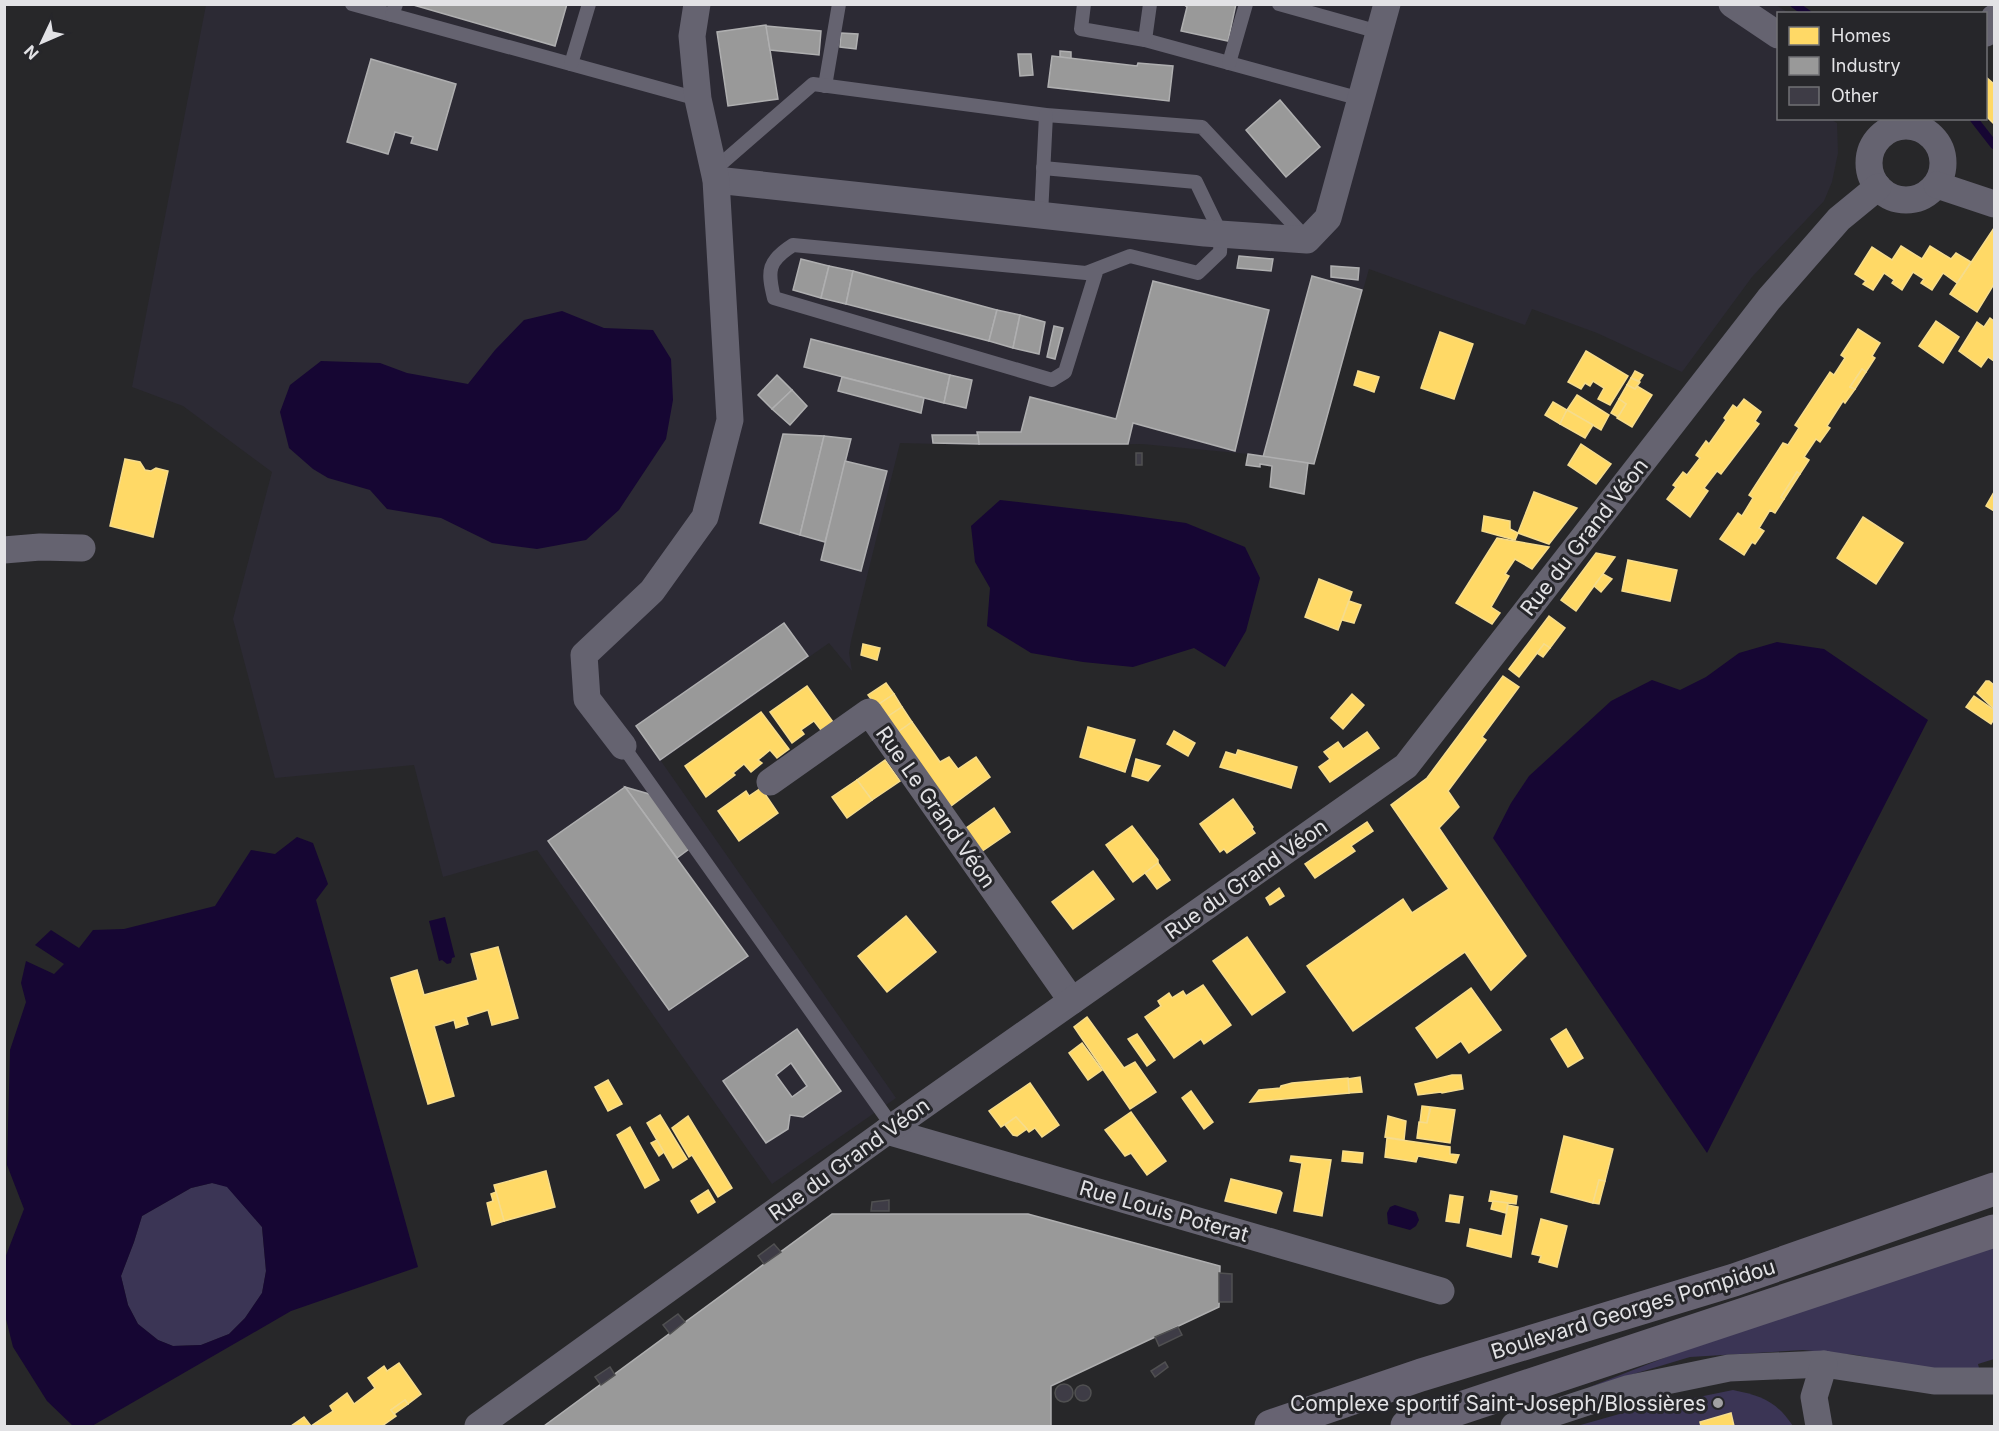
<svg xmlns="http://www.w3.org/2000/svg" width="1999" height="1431" viewBox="0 0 1999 1431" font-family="Inter,sans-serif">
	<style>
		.built { fill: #2c2a34 }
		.green { fill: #3b3555 }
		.water { fill: #160633; fill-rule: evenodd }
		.homes { fill: #ffd966; stroke: #f6dc8c; stroke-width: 1.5 }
		.industry { fill: #999; stroke: #afafb0; stroke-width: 1.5; fill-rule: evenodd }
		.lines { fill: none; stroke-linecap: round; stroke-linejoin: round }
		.stream { stroke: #160633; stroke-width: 8 }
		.building { fill: #3e3c46; stroke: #505051; stroke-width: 1.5 }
		.lane { stroke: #656370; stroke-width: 14 }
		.street { stroke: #656370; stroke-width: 27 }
		.primary { stroke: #676372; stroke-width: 33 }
		.poi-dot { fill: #a1a1a3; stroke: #26262a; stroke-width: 2 }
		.labels { text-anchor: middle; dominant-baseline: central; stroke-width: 6; stroke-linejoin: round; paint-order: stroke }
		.street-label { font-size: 21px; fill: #e2e2e5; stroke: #26262a }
		.poi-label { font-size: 21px; fill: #e2e2e5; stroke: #26262a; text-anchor: end }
	</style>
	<rect width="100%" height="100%" fill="#272729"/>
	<polygon class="built" points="206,5 1776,5 1789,13 1778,14 1778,118 1830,119 1837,123 1838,153 1832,182 1824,201 1752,277 1682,372 1597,333 1532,309 1525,325 1369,269 1314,464 1248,454 1142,444 1013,446 900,443 851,641 849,653 852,671 829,643 661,761 896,1098 772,1184 537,850 443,877 414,765 275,778 233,619 272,472 183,406 132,387"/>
	<g class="green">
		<polygon points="212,1183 227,1186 262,1227 266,1271 262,1293 245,1318 229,1334 201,1345 173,1346 158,1340 138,1324 128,1305 121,1276 134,1242 142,1216 191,1188"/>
		<polygon points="1994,1246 1994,1359 1978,1364 1980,1372 1930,1369 1856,1355 1803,1350 1690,1357 1587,1388 1692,1347"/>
		<path d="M1733,1390C1762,1396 1776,1401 1793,1426H1577L1630,1411Z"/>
	</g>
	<g class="water">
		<polygon points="562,311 604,328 653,330 671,359 673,400 666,439 619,510 586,540 537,549 492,543 441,518 387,509 370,490 328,478 313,469 289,448 280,412 290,385 321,361 380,363 407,373 468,384 495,350 524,320"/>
		<polygon points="1000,500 1121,514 1186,523 1245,547 1260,578 1246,631 1225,667 1194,648 1133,667 1083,662 1031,653 987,626 990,588 975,562 971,526"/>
		<polygon points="1777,642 1824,649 1928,720 1707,1153 1493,838 1511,803 1529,776 1611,701 1652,680 1680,690 1706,677 1739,653"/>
		<path d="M297,837L313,843L328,884L316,900L418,1267L291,1311L92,1426H73L47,1401L13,1347L5,1315V1258L24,1209L7,1165L10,1050L26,1002L21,983L26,961L54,974L64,964L35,945L51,930L79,948L93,930L124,929L215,906L251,850L275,854ZM212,1183L227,1187L262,1227L266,1271L262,1293L245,1318L229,1334L201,1345L173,1346L158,1340L138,1324L128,1305L121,1276L134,1242L142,1216L191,1188Z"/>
		<polygon points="445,917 455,957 452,958 451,963 447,964 442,960 439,961 429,921"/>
		<polygon points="1395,1205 1416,1212 1419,1220 1416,1226 1410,1230 1388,1224 1387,1213 1390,1207"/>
	</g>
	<g class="homes">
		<polygon points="1986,77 1994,84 1994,124 1986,116"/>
		<polygon points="1994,228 1994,284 1977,312 1950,294"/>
		<polygon points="1901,246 1922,259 1930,246 1951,259 1956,253 1971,262 1957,283 1943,273 1932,290 1921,283 1924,279 1913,272 1902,290 1892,283 1894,280 1884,273 1873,290 1863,284 1866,281 1855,274 1872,247 1892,260"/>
		<polygon points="1990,318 1994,321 1994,361 1988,357 1981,367 1959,351 1977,322 1984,327"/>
		<polygon points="1936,321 1959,337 1943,363 1919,346"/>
		<polygon points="1858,329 1880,343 1872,356 1875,358 1866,372 1862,369 1850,387 1855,389 1845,403 1843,401 1827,426 1830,428 1820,442 1816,439 1804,457 1809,460 1800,474 1797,472 1781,497 1784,499 1775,513 1770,510 1759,528 1764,531 1755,544 1752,542 1744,555 1720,539 1738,513 1742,516 1753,498 1749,495 1783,443 1788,445 1799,428 1795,425 1830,372 1834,375 1845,358 1841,355"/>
		<polygon points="1440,332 1473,344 1454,399 1421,388"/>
		<polygon points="1586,351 1628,376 1610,405 1598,399 1604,388 1593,381 1590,386 1585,383 1581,389 1568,382"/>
		<polygon points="1862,369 1866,372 1855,389 1850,387"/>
		<polygon points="1358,371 1379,377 1374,392 1354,385"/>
		<polygon points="1635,371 1643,375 1639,381 1631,378"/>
		<polygon points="1631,378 1640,382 1635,389 1627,385"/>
		<polygon points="1627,385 1635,389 1637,386 1652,395 1632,427 1617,418 1626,404 1619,399"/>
		<polygon points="1577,395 1609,415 1601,430 1567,410"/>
		<polygon points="1619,399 1626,404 1618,417 1611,413"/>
		<polygon points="1744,399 1761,412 1755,421 1759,424 1721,474 1717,471 1704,488 1708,491 1690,517 1667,499 1676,487 1673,485 1683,472 1687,475 1700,458 1696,455 1706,441 1709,444 1726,420 1724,418 1733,405 1737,408"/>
		<polygon points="1553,402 1567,410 1560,424 1545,415"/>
		<polygon points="1567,410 1593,425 1585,438 1560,424"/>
		<polygon points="1581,444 1611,464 1596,484 1568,465"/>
		<polygon points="125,459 140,462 145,470 151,471 156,468 168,471 153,537 110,526"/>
		<polygon points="1797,472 1800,474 1784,499 1781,497"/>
		<polygon points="1534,492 1577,508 1549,544 1518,533"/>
		<polygon points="1994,492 1994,511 1986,506"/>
		<polygon points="1484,516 1510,521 1510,529 1518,533 1515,540 1482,531"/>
		<polygon points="1863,517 1903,543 1876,584 1837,558"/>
		<polygon points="1497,538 1549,547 1532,569 1515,559 1505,574 1509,576 1491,607 1500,613 1492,624 1456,603"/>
		<polygon points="1596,553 1615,557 1576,611 1561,600"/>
		<polygon points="1628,560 1677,570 1670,601 1622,591"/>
		<polygon points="1603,574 1612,579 1601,592 1594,586"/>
		<polygon points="1319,579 1352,592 1338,630 1305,617"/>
		<polygon points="1349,601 1361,605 1354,623 1342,620"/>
		<polygon points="1549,616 1565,628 1550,648 1544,644 1519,677 1509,669"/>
		<polygon points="863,644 880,648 877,660 861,655"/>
		<polygon points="1544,644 1550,648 1543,657 1537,653"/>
		<polygon points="1503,676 1519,687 1482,737 1486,740 1448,791 1459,807 1439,828 1526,956 1491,990 1465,952 1353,1031 1307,966 1403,899 1412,913 1449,889 1391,805 1427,778"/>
		<polygon points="1986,681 1989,681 1994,685 1994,709 1977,693"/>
		<polygon points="886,683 894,694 876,706 868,695"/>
		<polygon points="807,686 833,722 821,730 814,721 801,730 804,734 792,743 770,712"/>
		<polygon points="894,694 902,707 884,719 876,706"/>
		<polygon points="1352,694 1364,705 1343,729 1331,718"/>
		<polygon points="1974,696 1994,710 1994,719 1991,724 1966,707"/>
		<polygon points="902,707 912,722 895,734 884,719"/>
		<polygon points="761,712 789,749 777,758 770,750 758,760 762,763 751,772 744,764 733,773 735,775 706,797 685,766"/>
		<polygon points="912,722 940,762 949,757 958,769 976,757 990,777 947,809 895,734"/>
		<polygon points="1088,727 1135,740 1125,772 1080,757"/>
		<polygon points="1174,731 1195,743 1188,756 1167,744"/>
		<polygon points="1367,732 1379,748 1330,782 1319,767 1330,759 1324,752 1338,742 1343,749"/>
		<polygon points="1238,750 1297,767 1291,788 1220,767 1226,752 1236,755"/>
		<polygon points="1136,759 1160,766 1148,781 1132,776"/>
		<polygon points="885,760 900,781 872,800 857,780"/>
		<polygon points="857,780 872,800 847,818 832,797"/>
		<polygon points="761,788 778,813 739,841 718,811 746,791 749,796"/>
		<polygon points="1233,799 1253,827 1252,829 1255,833 1227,853 1224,849 1220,852 1200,824"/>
		<polygon points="994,808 1010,832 978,854 962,831"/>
		<polygon points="1367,822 1373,831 1351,846 1355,851 1315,878 1305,864"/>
		<polygon points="1132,826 1158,860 1158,863 1133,882 1106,845"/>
		<polygon points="1158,863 1170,880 1157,889 1145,873"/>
		<polygon points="1093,871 1114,899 1073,929 1052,902"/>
		<polygon points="1279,888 1284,896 1270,905 1266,898"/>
		<polygon points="906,916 936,952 887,992 858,956"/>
		<polygon points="1247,937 1285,992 1252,1015 1213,961"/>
		<polygon points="498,947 518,1018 492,1025 488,1010 466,1017 468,1024 456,1028 454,1020 434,1026 454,1096 428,1104 391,978 417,970 424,995 478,980 471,954"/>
		<polygon points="1203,985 1231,1025 1204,1044 1201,1039 1174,1058 1145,1017 1161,1006 1158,1001 1169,993 1172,998 1183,991 1186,996"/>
		<polygon points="1471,988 1501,1030 1469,1053 1461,1041 1437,1058 1416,1028"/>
		<polygon points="1087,1017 1124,1068 1135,1062 1156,1092 1130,1109 1074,1027"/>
		<polygon points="1566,1029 1583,1058 1568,1067 1551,1039"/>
		<polygon points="1137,1034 1155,1060 1147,1066 1128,1039"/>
		<polygon points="1082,1043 1102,1070 1088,1080 1069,1053"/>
		<polygon points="1452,1075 1461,1075 1463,1089 1442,1093 1441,1092 1418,1095 1415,1084"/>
		<polygon points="1360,1077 1362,1092 1349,1093 1348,1079"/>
		<polygon points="1348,1078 1349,1093 1250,1102 1259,1090 1280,1088 1281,1086 1292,1083"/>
		<polygon points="608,1080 622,1104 608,1111 595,1087"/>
		<polygon points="1030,1083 1059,1125 1042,1137 1035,1128 1029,1132 1016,1117 1001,1127 989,1111"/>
		<polygon points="1191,1091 1213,1122 1204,1129 1182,1098"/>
		<polygon points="1422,1106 1430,1107 1427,1123 1420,1122"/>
		<polygon points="1431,1107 1455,1110 1450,1143 1417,1138 1419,1122 1427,1123"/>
		<polygon points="1131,1112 1166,1161 1147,1175 1131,1153 1125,1156 1105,1130"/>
		<polygon points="660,1115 687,1159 673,1168 647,1123"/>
		<polygon points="688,1116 732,1188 718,1197 692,1155 689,1157 672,1128"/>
		<polygon points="1388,1116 1406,1121 1404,1140 1385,1137"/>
		<polygon points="1016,1117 1027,1129 1017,1136 1013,1135 1005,1125"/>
		<polygon points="630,1127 659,1180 645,1188 617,1135"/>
		<polygon points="1564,1136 1613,1149 1605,1181 1599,1180 1593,1203 1551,1192"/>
		<polygon points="1387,1138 1450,1147 1450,1154 1459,1155 1456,1163 1418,1156 1416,1162 1385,1157"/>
		<polygon points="657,1140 664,1152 659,1156 651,1143"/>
		<polygon points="1343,1151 1363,1153 1362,1163 1342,1161"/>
		<polygon points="1291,1156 1331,1160 1322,1216 1294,1211 1302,1163 1290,1161"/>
		<polygon points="546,1171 555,1207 504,1221 494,1185"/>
		<polygon points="1231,1179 1280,1191 1282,1193 1276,1213 1225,1201"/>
		<polygon points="1599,1180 1605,1181 1599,1204 1593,1203"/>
		<polygon points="708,1190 715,1202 698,1213 691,1201"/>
		<polygon points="1491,1191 1517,1196 1516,1204 1489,1201"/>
		<polygon points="496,1192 504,1221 492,1225 487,1203 493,1201 491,1194"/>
		<polygon points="1450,1195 1463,1197 1459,1223 1446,1221"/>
		<polygon points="1493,1201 1508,1203 1506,1213 1491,1209"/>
		<polygon points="1508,1205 1518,1207 1511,1257 1467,1246 1470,1229 1502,1236"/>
		<polygon points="1541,1219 1567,1226 1557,1267 1539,1262 1541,1256 1532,1254"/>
		<polygon points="399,1363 421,1394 408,1404 405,1400 391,1410 396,1416 382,1426 291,1426 304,1417 311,1426 333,1411 330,1406 347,1393 354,1404 375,1388 368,1378 384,1366 387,1371"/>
		<polygon points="405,1400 408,1404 394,1414 391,1410"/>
		<polygon points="1731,1413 1734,1426 1701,1426 1700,1422"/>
	</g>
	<g class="industry">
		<polygon points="410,4 567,4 555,46"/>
		<polygon points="1183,4 1236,4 1228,41 1181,31 1187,7"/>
		<polygon points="766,25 778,99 728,106 717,32"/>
		<polygon points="766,26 821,31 819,55 770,50"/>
		<polygon points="841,33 858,34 856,49 840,47"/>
		<polygon points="1060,51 1071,52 1071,59 1060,57"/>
		<polygon points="1018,54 1031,54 1033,75 1020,76"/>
		<polygon points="1052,56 1137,66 1138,63 1173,66 1169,101 1048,87"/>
		<polygon points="371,59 456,84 437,150 411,143 413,137 395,132 388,154 347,142"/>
		<polygon points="1280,100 1320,147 1286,177 1246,130"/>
		<polygon points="1239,256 1273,259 1271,271 1237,268"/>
		<polygon points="801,259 829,266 821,298 793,290"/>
		<polygon points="829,266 853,271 846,304 821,298"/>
		<polygon points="1331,266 1359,268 1358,280 1331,277"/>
		<polygon points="853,271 997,310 989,341 846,304"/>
		<polygon points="1312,276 1362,290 1314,464 1263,457"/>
		<polygon points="1153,281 1269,310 1235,451 1133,423 1128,444 979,444 977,432 1021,432 1030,397 1116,419"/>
		<polygon points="997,310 1020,315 1013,348 989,341"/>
		<polygon points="1020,315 1045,322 1039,354 1013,348"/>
		<polygon points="1054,326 1063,328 1055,359 1047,357"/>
		<polygon points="811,339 950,375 944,403 804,367"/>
		<polygon points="777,375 792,390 772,409 758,395"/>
		<polygon points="950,375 972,380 966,408 944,403"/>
		<polygon points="842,377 924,398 921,413 838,391"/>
		<polygon points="792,390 807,406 790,425 772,409"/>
		<polygon points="783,434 824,436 800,535 760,523"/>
		<polygon points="932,435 978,435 979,444 933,443"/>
		<polygon points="824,436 851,439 825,542 800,535"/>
		<polygon points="1248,454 1308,463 1304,494 1270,487 1272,466 1260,464 1260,467 1246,465"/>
		<polygon points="845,461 887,471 861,571 821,560"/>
		<polygon points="784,623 808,656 660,760 636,726"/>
		<polygon points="625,787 656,796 693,846 677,858"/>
		<polygon points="625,787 748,956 669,1010 548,841"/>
		<path d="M797,1029L841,1091L803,1117L790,1115L788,1129L766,1143L723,1081ZM791,1063L807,1086L792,1097L776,1075Z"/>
		<polygon points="832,1214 1028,1214 1220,1266 1219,1307 1051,1386 1051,1426 544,1426"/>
	</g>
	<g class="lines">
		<g class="stream">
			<polyline points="1794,4 1808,14"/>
			<polyline points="1973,118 1994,145"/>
		</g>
	</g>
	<g class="building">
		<rect x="1136" y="453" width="6" height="12"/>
		<polygon points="889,1200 889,1211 871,1211 872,1202"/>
		<polygon points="774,1244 781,1252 764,1264 758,1256"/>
		<polygon points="1219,1273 1232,1274 1232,1302 1219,1302"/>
		<polygon points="678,1314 685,1322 670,1334 663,1325"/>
		<polygon points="1178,1327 1182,1335 1159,1346 1155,1337"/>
		<polygon points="1165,1362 1168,1367 1155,1377 1151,1371"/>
		<polygon points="610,1367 615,1375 601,1385 595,1377"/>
		<circle cx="1064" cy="1393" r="9"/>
		<circle cx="1083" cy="1393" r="8"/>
	</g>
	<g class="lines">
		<g class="lane">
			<polyline points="352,4 392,15 396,4"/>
			<polyline points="1084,4 1081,29 1145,40 1361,99"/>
			<polyline points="1279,4 1379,32"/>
			<polyline points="392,15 698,99"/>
			<polyline points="1145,40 1150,4"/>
			<polyline points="1229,63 1246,4"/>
			<polyline points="571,64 589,4"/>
			<polyline points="825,86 839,4"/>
			<path d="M1043,168L1196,182L1221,234L1220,252L1198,273L1130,256L1086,273L793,245C768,261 767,270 774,298L1052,380L1065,372L1097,269"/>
			<polyline points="714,170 813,84 1046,115 1202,127 1306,238"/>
			<polyline points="1041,215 1046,115"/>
			<polyline points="623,746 893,1127"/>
		</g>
		<g class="street">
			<polyline points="1732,4 1778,35"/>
			<polyline points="1986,33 1994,18"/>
			<circle cx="1906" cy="163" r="37"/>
			<polyline points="716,180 1205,233 1307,240 1328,218 1387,4"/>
			<polyline points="1937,185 1994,204"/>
			<polyline points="4,550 40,547 82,548"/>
			<polyline points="623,746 587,699 584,655 652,591 705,517 730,420 716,180 698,99 692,36 697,4"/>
			<polyline points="770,782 869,712 1072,1001"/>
			<polyline points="887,1131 1441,1291"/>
			<polyline points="478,1426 887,1131 1406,766 1769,299 1839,219 1878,187"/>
			<polyline points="1514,1426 1627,1389 1729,1368 1824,1364 1934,1381 1994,1381"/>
			<polyline points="1819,1426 1814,1397 1824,1364"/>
		</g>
		<g class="primary">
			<polyline points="1271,1426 1421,1375 1734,1280 1994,1189"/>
			<polyline points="1407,1426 1994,1231"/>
		</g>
	</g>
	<circle class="poi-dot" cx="1718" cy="1403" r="6"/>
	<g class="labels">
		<g class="street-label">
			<text transform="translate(1584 537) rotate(-52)">Rue du Grand Véon</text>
			<text transform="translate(936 807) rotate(55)">Rue Le Grand Véon</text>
			<text transform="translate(1246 879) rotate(-35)">Rue du Grand Véon</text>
			<text transform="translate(849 1159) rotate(-36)">Rue du Grand Véon</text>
			<text transform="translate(1164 1211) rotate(16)">Rue Louis Poterat</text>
			<text transform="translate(1633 1309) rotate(-17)">Boulevard Georges Pompidou</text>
		</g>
		<g class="poi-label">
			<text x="1706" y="1403">Complexe sportif Saint-Joseph/Blossières</text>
		</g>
	</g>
	<rect width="1999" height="1431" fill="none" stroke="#e2e2e5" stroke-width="12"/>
	<rect x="1777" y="12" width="210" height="108" fill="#26262a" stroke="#717175" stroke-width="1.5"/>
	<rect x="1789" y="27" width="30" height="18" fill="#ffd966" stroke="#717175" stroke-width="1.5"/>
	<text x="1831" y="42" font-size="18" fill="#e2e2e5">Homes</text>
	<rect x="1789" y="57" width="30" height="18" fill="#999999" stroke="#717175" stroke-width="1.5"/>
	<text x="1831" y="72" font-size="18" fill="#e2e2e5">Industry</text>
	<rect x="1789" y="87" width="30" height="18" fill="#3e3c46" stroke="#717175" stroke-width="1.5"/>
	<text x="1831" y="102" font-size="18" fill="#e2e2e5">Other</text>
	<g transform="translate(42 42) rotate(226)" stroke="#26262a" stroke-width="4.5" paint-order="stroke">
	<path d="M0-4.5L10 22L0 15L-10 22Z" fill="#e2e2e5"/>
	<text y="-9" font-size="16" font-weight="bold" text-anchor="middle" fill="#e2e2e5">N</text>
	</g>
</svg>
